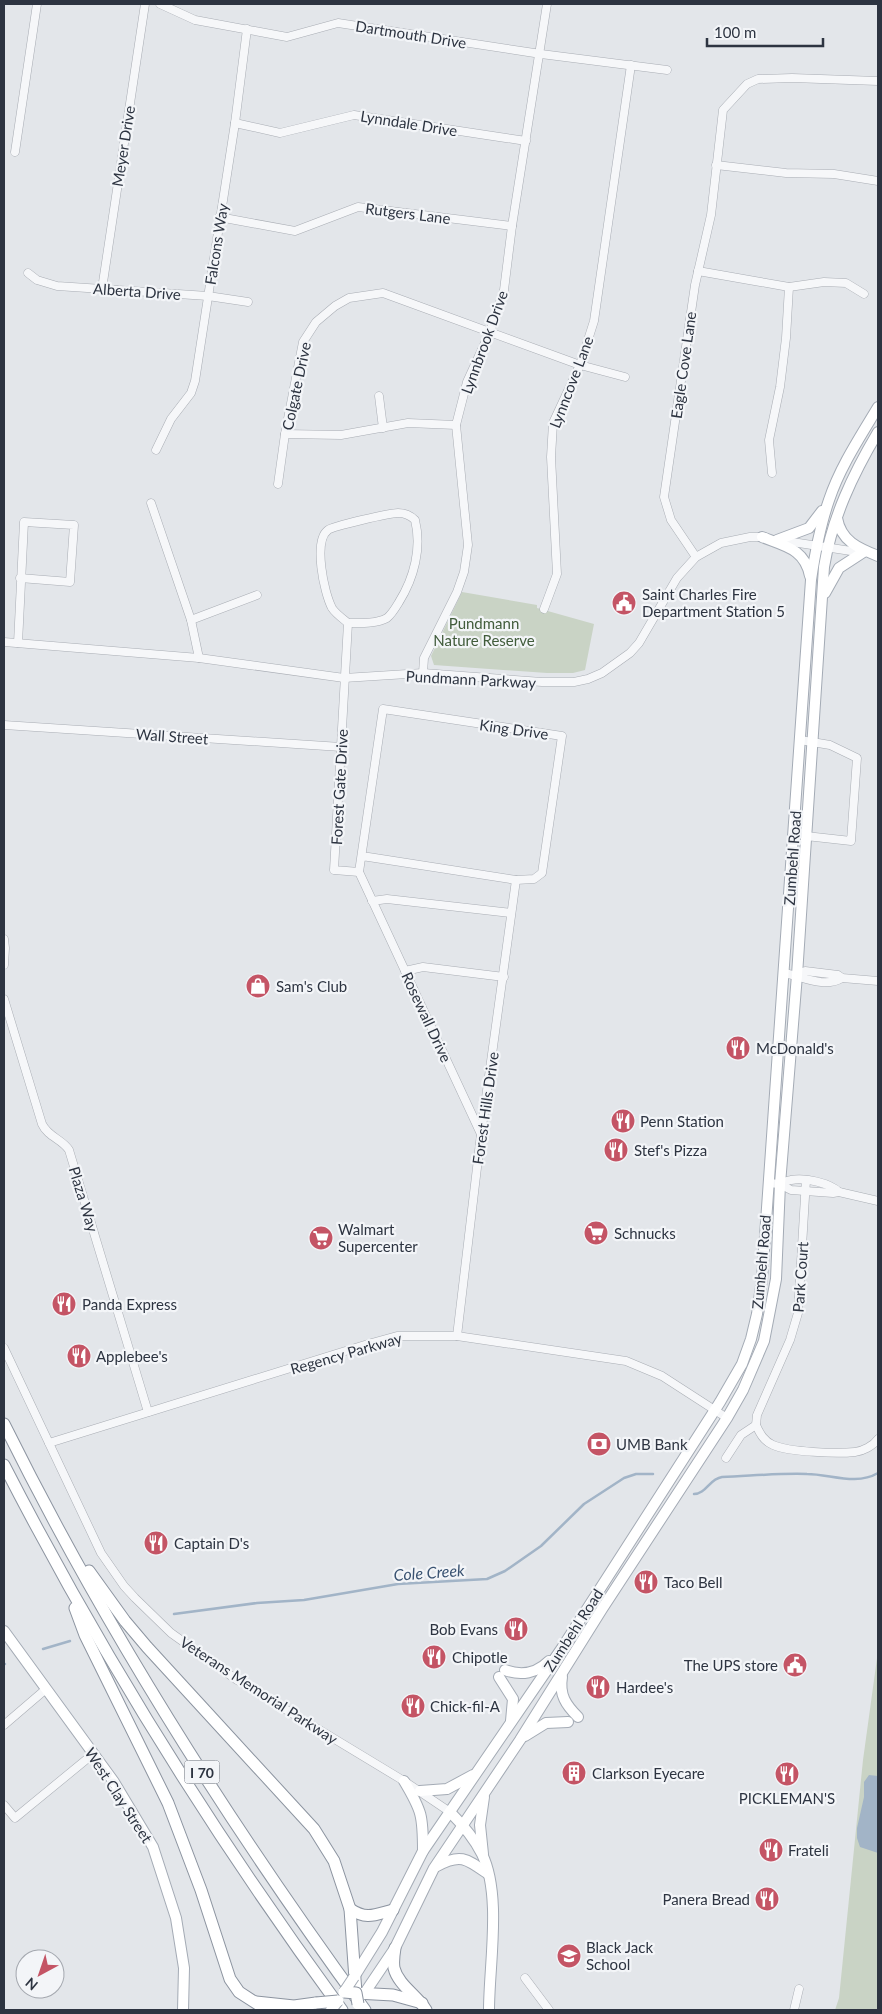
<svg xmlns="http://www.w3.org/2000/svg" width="882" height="2014" viewBox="0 0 882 2014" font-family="Lato,sans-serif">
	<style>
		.green { fill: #c9d3c5 }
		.water { fill: #a2b4c7 }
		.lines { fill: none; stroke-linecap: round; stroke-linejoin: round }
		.stream { stroke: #a2b4c7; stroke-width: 2.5 }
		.minor-casing { stroke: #a9adb4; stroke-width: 9 }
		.major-casing { stroke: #a4abb5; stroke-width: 12 }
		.highway-casing { stroke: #8c94a0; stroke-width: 13 }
		.minor { stroke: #f6f7f9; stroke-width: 8 }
		.major { stroke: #fff; stroke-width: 10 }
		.highway { stroke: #fff; stroke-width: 11 }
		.major-bridge-casing { stroke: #a4abb5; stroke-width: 12; stroke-linecap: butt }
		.highway-bridge-casing { stroke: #8c94a0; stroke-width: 13; stroke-linecap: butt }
		.major-bridge { stroke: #fff; stroke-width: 10 }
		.highway-bridge { stroke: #fff; stroke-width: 11 }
		.labels { text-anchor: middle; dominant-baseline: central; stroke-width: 4.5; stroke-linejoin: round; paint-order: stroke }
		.shield { fill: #f3f5f8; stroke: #686e78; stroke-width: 1 }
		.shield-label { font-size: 14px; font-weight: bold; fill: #2d3441 }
		.street-label { font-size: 15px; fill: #2d3441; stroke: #f3f5f8 }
		.poi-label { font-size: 15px; fill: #2d3441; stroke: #f3f5f8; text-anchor: start }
		.park-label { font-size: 15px; fill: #415c3b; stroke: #f3f5f8 }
		.water-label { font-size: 16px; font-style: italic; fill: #3a5372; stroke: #f3f5f8 }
	</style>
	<rect width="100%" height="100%" fill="#e3e6ea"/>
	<g class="green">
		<polygon points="462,592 537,605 537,608 594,624 585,670 573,673 547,673 434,665 431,656"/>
		<polygon points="878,1651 878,2010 835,2010 839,1998 863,1760"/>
	</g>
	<polygon class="water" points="869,1775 878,1776 878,1853 860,1847 857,1838 857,1828 864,1797 864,1782"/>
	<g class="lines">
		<g class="stream">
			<path d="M694,1494C706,1494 709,1479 722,1477C750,1476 778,1473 807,1474C830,1474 856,1486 878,1473"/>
			<polyline points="174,1614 257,1603 304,1600 398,1584 487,1579 505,1571 541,1546 584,1504 624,1478 636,1474 653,1474"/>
			<polyline points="43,1649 70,1641"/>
			<polyline points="4,1664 5,1664"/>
		</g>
		<defs>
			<g id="minor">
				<polyline points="160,4 195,20 287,37 338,23 541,54 667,70"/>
				<polyline points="235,123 280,133 354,115 526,141"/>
				<polyline points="15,152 37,4"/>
				<polyline points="716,165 786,173 834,174 878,181"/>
				<polyline points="219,217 295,231 358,207 512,226"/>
				<polyline points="698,271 789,287 824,282 846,283 864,294"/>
				<polyline points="28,273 37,280 57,286 208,296 248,302"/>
				<polyline points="102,289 145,4"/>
				<polyline points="379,396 383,428"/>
				<polyline points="285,434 341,435 408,423 456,425"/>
				<polyline points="156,450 171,419 191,393 195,381 235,123 247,29"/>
				<polyline points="772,473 769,440 780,387 786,338 789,287"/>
				<polyline points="278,484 285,434 303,342 316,322 335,306 349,298 383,293 580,365 625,377"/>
				<polyline points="151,503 191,620 199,658"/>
				<polyline points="779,540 864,553"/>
				<polyline points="696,557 671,520 664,497 695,285 711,215 723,110 747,84 758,79 792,78 878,81"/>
				<polyline points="544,609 557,574 551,457 553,423 580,365 594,321 631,65"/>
				<polyline points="191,620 257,595"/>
				<path d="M348,623C343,619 335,613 332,608C324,593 313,541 328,530C333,526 390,513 398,513C405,513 410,515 415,520C422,548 414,578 399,602C396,607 392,614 387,618C376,624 360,623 348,623L334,870L359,872"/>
				<polyline points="4,642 199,658 344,678 423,673 542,682 574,682 588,679 602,673 630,653 639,643 677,578 696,557 721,543 750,537 765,537"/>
				<polyline points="18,643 24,522 74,525 70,582 20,578"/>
				<polyline points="423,673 424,658 457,592 464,572 468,545 456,425 467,382 490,332 504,290 512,226 547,4"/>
				<polyline points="4,725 341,747"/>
				<polyline points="800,740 830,745 857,758 851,841 806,836"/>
				<polyline points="362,856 516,880 534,879 542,873 562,736 383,709 359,872 481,1134"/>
				<polyline points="372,901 387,899 511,913"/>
				<polyline points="4,939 5,948 4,965"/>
				<polyline points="405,971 423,967 504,977"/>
				<path d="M784,973C802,976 824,989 842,978"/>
				<polyline points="797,975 805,971 838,975 842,978 878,981"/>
				<path d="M4,999L42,1124C48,1137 62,1139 69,1150L148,1412"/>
				<polyline points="768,1183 780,1184 791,1190 833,1193 839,1192"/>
				<path d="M780,1184C783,1183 788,1180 791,1180C804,1177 830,1183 839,1192L878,1201"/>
				<polyline points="457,1336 481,1134 516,880"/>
				<polyline points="4,1348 101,1553 124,1586 135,1598 171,1633 237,1680 404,1781 450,1812"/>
				<path d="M756,1425C760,1434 764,1441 773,1445C789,1452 837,1454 855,1452C863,1451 873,1446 878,1439"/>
				<polyline points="49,1443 368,1344 397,1336 457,1336 626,1361 662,1376 727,1418"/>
				<polyline points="726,1458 741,1435 756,1425 757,1415 790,1340 798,1313 806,1180"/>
				<polyline points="4,1725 46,1689"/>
				<polyline points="4,1805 15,1818 93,1754"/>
				<polyline points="525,1978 549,2010"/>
				<polyline points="794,2010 799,1989"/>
			</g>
			<g id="major">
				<path d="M837,518C841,541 858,548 878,556"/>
				<path d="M762,537C785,546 805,549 810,576"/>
				<polyline points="777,540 809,528 822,511"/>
				<polyline points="825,593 839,568 862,553"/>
				<polyline points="4,1631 114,1782 153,1847 176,1918 184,1968 183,2010"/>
				<path d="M505,1670C521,1676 537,1673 549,1661"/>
				<polyline points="499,1677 513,1699 511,1721"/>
				<path d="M562,1677C559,1695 566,1705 578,1717"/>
				<polyline points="525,1736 546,1723 568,1722"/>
				<path d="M404,1781C422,1811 423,1816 423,1851"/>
				<polyline points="420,1791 447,1789 473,1775"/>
				<path d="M450,1812C463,1825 474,1838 482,1854C502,1895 489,1965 489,2010"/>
				<polyline points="483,1854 480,1825 484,1797"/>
				<path d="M437,1866C461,1853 467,1859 488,1874"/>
				<path d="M354,1977L382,1932L423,1851L562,1648L720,1402L742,1364L751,1339L757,1314L762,1279L811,580C815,553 820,526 829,500C840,467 860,437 878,407"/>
				<path d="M364,1994L395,1948L434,1868L520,1740L602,1609L727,1418L743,1390L764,1341L776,1279L780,1184L797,975L824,567C832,518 853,474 878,432"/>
			</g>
			<g id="highway">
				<path d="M4,1424C106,1630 230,1825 365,2010"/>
				<path d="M4,1465C102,1656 216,1838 342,2010"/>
				<polyline points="89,1571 125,1621 147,1647 314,1829 334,1861 350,1909 356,1993 393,1995 422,2003"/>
				<polyline points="75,1608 85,1635 168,1803 201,1890 230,1979 239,1992 267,2010"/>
				<path d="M350,1909C367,1920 374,1915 393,1910"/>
				<path d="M395,1948C394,1954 393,1962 394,1968C398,1985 418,1996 426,2010"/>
				<polyline points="256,2002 294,2006 316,2003"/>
			</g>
		</defs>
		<use href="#minor" class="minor-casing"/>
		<use href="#major" class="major-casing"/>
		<use href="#highway" class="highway-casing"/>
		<use href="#minor" class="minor"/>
		<use href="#major" class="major"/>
		<use href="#highway" class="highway"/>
		<defs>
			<g id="major-bridge">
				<polyline points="344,1992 354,1977"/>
				<polyline points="331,2010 338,2001"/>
			</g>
			<g id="highway-bridge">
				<polyline points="344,1992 356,1993 358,2004"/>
				<polyline points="316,2003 338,2001"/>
			</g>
		</defs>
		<use href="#major-bridge" class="major-bridge-casing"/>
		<use href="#highway-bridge" class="highway-bridge-casing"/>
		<use href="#major-bridge" class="major-bridge"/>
		<use href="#highway-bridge" class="highway-bridge"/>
	</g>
	<defs>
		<symbol id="civic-disc" viewBox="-11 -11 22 22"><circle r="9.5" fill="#c45465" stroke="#f3f5f8"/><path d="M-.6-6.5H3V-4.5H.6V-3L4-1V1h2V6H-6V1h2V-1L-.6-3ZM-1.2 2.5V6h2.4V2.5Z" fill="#fff"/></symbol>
		<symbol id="shop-disc" viewBox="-11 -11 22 22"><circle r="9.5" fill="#c45465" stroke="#f3f5f8"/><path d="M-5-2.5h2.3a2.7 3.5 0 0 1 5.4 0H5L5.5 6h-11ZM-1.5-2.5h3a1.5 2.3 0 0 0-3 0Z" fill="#fff"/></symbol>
		<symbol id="restaurant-disc" viewBox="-11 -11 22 22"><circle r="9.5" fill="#c45465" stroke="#f3f5f8"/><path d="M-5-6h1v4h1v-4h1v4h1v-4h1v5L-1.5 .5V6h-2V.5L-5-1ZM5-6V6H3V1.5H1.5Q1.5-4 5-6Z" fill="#fff"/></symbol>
		<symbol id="supermarket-disc" viewBox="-11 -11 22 22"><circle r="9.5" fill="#c45465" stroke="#f3f5f8"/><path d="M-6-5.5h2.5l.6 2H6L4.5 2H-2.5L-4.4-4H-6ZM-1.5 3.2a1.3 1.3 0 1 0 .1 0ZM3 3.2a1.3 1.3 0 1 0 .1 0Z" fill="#fff"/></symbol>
		<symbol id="bank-disc" viewBox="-11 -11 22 22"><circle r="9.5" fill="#c45465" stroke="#f3f5f8"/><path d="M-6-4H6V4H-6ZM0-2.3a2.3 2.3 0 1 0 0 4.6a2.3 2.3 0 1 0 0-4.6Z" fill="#fff"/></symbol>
		<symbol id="building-disc" viewBox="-11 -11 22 22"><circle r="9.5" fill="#c45465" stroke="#f3f5f8"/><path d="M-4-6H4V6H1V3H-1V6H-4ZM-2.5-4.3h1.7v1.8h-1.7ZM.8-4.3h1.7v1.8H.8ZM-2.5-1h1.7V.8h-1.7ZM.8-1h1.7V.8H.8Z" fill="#fff"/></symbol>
		<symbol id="school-disc" viewBox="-11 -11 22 22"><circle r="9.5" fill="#c45465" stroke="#f3f5f8"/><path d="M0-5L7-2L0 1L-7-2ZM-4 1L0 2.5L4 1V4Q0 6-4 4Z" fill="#fff"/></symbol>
	</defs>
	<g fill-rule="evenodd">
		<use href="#civic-disc" x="610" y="589" width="28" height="28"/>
		<use href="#shop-disc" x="244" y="972" width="28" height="28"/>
		<use href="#restaurant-disc" x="724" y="1034" width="28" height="28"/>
		<use href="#restaurant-disc" x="609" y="1107" width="28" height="28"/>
		<use href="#restaurant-disc" x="602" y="1136" width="28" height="28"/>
		<use href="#supermarket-disc" x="582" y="1219" width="28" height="28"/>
		<use href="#supermarket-disc" x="307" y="1224" width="28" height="28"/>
		<use href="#restaurant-disc" x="50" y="1290" width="28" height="28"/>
		<use href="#restaurant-disc" x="65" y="1342" width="28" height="28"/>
		<use href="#bank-disc" x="585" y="1430" width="28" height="28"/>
		<use href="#restaurant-disc" x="142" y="1529" width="28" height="28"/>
		<use href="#restaurant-disc" x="632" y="1568" width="28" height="28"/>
		<use href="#restaurant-disc" x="502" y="1615" width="28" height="28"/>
		<use href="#restaurant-disc" x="420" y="1643" width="28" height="28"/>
		<use href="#civic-disc" x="781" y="1651" width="28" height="28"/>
		<use href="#restaurant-disc" x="584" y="1673" width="28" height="28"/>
		<use href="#restaurant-disc" x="399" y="1692" width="28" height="28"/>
		<use href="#building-disc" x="560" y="1759" width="28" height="28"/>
		<use href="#restaurant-disc" x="773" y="1760" width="28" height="28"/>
		<use href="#restaurant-disc" x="757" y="1836" width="28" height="28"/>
		<use href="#restaurant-disc" x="753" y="1885" width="28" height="28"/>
		<use href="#school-disc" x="555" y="1942" width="28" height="28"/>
	</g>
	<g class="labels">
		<rect class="shield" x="184.5" y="1760.5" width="35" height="23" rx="4"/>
		<g class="shield-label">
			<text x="202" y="1772">I 70</text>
		</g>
		<g class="street-label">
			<text transform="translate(411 34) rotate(9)">Dartmouth Drive</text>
			<text transform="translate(409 123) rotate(9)">Lynndale Drive</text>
			<text transform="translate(123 146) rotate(-81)">Meyer Drive</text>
			<text transform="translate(408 213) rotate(7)">Rutgers Lane</text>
			<text transform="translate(216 244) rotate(-81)">Falcons Way</text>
			<text transform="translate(137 291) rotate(4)">Alberta Drive</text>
			<text transform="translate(484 342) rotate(-70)">Lynnbrook Drive</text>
			<text transform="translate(683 365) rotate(-82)">Eagle Cove Lane</text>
			<text transform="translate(571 382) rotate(-69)">Lynncove Lane</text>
			<text transform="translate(296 386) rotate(-78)">Colgate Drive</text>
			<text transform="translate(471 679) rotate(3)">Pundmann Parkway</text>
			<text transform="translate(514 729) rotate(8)">King Drive</text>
			<text transform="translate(172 736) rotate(4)">Wall Street</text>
			<text transform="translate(339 787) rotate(-87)">Forest Gate Drive</text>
			<text transform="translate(792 858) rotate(-86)">Zumbehl Road</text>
			<text transform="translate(427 1017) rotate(65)">Rosewall Drive</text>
			<text transform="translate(485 1108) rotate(-82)">Forest Hills Drive</text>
			<text transform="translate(84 1199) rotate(73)">Plaza Way</text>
			<text transform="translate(761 1262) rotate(-85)">Zumbehl Road</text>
			<text transform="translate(800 1277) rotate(-86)">Park Court</text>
			<text transform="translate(346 1353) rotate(-16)">Regency Parkway</text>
			<text transform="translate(573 1630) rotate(-57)">Zumbehl Road</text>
			<text transform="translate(259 1690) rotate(33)">Veterans Memorial Parkway</text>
			<text transform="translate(119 1795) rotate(57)">West Clay Street</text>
		</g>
		<g class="poi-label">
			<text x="642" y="594">Saint Charles Fire<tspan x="642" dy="17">Department Station 5</tspan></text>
			<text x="276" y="986">Sam's Club</text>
			<text x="756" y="1048">McDonald's</text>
			<text x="640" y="1121">Penn Station</text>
			<text x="634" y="1150">Stef's Pizza</text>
			<text x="338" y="1229">Walmart<tspan x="338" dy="17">Supercenter</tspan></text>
			<text x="614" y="1233">Schnucks</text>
			<text x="82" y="1304">Panda Express</text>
			<text x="96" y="1356">Applebee's</text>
			<text x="616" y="1444">UMB Bank</text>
			<text x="174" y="1543">Captain D's</text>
			<text x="664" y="1582">Taco Bell</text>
			<text x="498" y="1629" text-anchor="end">Bob Evans</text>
			<text x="452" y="1657">Chipotle</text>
			<text x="778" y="1665" text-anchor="end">The UPS store</text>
			<text x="616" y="1687">Hardee's</text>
			<text x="430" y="1706">Chick-fil-A</text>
			<text x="592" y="1773">Clarkson Eyecare</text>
			<text x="787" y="1798" text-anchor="middle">PICKLEMAN'S</text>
			<text x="788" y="1850">Frateli</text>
			<text x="750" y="1899" text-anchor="end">Panera Bread</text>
			<text x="586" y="1947">Black Jack<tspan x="586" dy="17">School</tspan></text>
		</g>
		<g class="park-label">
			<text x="484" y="623">Pundmann<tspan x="484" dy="17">Nature Reserve</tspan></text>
		</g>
		<g class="water-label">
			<text transform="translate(429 1572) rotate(-4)">Cole Creek</text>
		</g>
	</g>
	<rect width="882" height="2014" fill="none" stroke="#2d3441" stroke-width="10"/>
	<g transform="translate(40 1974) rotate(220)"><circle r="24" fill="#f3f5f8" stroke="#a4a8af"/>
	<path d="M0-4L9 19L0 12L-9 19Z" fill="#c45465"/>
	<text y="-8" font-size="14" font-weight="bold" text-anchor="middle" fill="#2d3441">N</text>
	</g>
	<path d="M707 38v8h116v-8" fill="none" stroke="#2d3441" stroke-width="2.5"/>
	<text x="714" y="38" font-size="15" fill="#2d3441" stroke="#f3f5f8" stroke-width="4" paint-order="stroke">100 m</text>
</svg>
